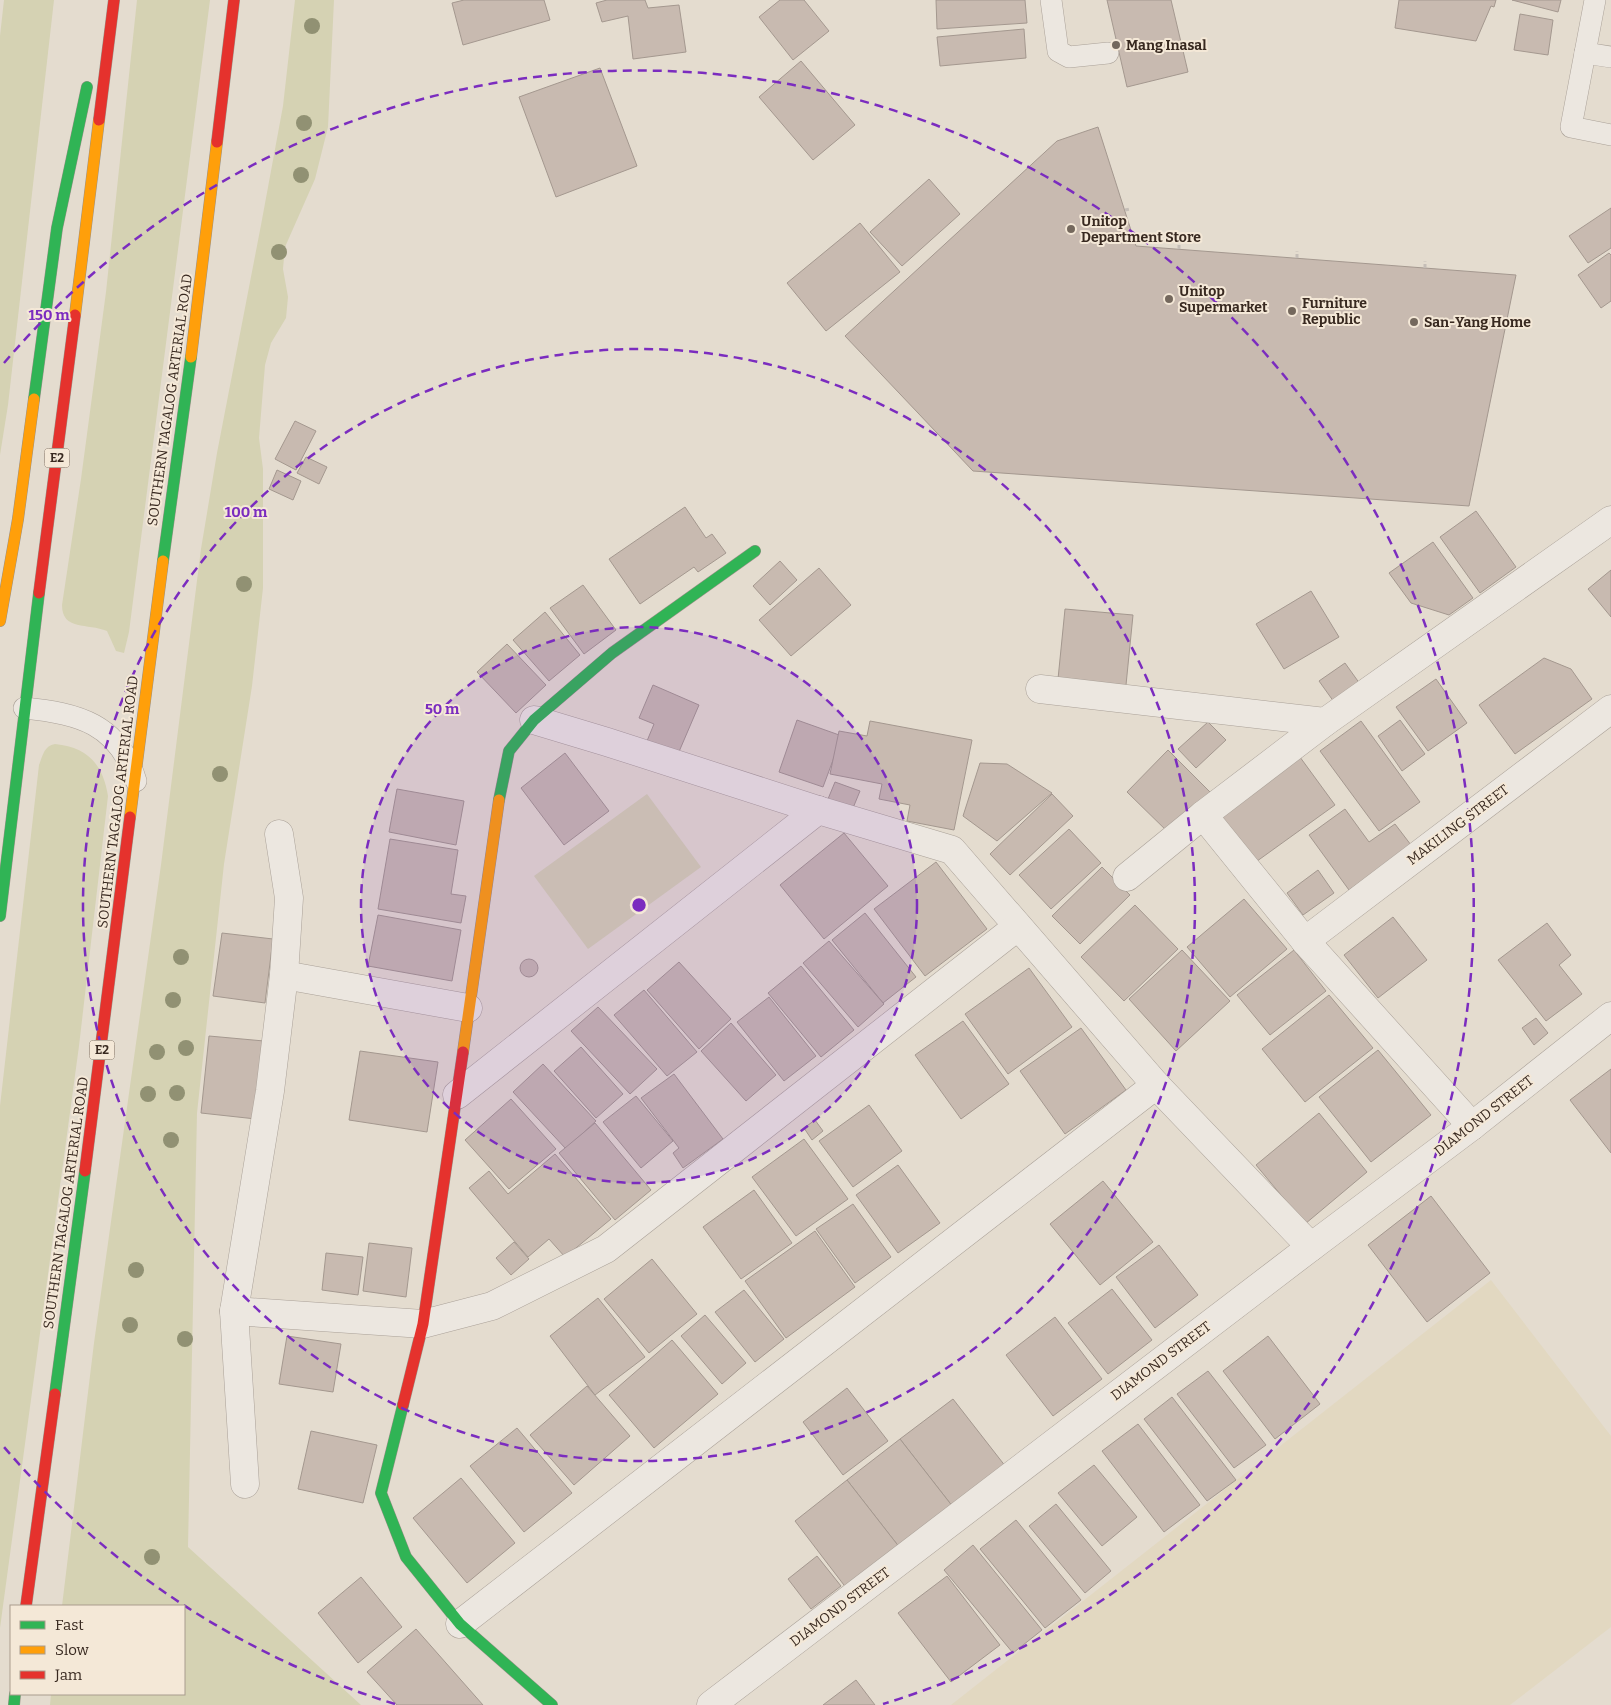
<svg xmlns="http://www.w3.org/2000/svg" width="1611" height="1705" viewBox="0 0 1611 1705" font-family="Bitter,serif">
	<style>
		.farmland { fill: #e2d8c1 }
		.green { fill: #d5d2b3 }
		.building { fill: #c8bab0; stroke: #a4988f }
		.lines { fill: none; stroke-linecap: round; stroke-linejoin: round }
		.lane-casing { stroke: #aaa198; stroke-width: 22 }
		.street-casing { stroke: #aaa198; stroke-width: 29 }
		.fast-casing { stroke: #999188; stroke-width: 12 }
		.slow-casing { stroke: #999188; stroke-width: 12 }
		.jam-casing { stroke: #999188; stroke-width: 12 }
		.path { stroke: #c5beb7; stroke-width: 3; stroke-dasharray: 4 2.5; stroke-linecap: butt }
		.lane { stroke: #ece7e0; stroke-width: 21 }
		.street { stroke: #ece7e0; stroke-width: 28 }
		.fast { stroke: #30b455; stroke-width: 11 }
		.slow { stroke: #ff9f0a; stroke-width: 11 }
		.jam { stroke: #e5322d; stroke-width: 11 }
		.tree { fill: #919173 }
		.ring { fill: none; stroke: #7b2cbf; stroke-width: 2.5; stroke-dasharray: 9 6 }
		.poi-dot { fill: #74685d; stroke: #f4e8d7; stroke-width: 2 }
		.labels { text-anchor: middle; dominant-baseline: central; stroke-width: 4; stroke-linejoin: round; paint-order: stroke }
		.shield { fill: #f4e8d7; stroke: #706257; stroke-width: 1 }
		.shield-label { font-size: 12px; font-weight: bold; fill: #382920 }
		.poi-label { font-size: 14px; font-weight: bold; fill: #382920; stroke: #f4e8d7; text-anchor: start }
		.street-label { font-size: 14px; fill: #382920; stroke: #f4e8d7 }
		.centre { fill: #7b2cbf; stroke: #f4e8d7; stroke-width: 2.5 }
		.ring-label { font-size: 15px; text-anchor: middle; font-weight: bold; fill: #7b2cbf; stroke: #f4e8d7; stroke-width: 4; stroke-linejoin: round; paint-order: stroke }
	</style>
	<rect width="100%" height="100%" fill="#e4dccf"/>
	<polygon class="farmland" points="1491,1280 1611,1436 1611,1627 1510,1705 951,1705"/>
	<g class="green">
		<polygon points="4,0 54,0 8,405 0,455 0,36"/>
		<path d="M137,0H210L129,632L124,653L116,651L107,631C88,623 62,631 62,605L81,479L106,292Z"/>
		<polygon points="295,0 334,0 328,127 315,179 285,247 283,269 288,297 286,318 271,343 265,365 259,438 263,469 263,588 252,686 224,864 197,1113 188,1547 361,1705 50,1705 51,1694 184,1694 184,1606 62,1606 94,1343 161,865 201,549 217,453 261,225 283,106"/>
		<path d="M55,744C87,747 103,764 108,796L79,1046L0,1628V1106L39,765C43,755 44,746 55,744Z"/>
		<polygon points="647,794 701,867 588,949 534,876"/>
	</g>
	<g class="building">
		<polygon points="464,0 544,0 550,20 463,45 452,3"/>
		<polygon points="607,0 645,0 648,8 679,5 686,52 633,59 628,16 602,22 596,3"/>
		<polygon points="780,0 804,0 829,31 793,60 759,17"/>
		<polygon points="936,0 1025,0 1027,23 937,29"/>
		<polygon points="1107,0 1171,0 1188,72 1127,87"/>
		<polygon points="1399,0 1496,0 1494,7 1491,6 1476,41 1395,28"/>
		<polygon points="1512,0 1561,0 1558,12"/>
		<polygon points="1520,14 1553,20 1548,55 1514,50"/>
		<polygon points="1024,29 1026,58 940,66 937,37"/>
		<polygon points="801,61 855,125 813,160 759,97"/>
		<polygon points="600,68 637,166 556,197 519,97"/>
		<polygon points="1098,127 1136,246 1516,275 1469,506 973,471 845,336 1057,141"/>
		<polygon points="929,179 960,214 902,266 870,232"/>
		<polygon points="1611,208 1611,248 1588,263 1569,236"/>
		<polygon points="860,223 900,272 826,331 787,283"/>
		<polygon points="1609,253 1611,255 1611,301 1601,308 1578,275"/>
		<polygon points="295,421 316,431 296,470 275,459"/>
		<polygon points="306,457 327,467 319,484 297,473"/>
		<polygon points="277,470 301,481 293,500 269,489"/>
		<polygon points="685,507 706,538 712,534 726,553 698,572 694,567 640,604 609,559"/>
		<polygon points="1476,511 1516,567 1480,593 1440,537"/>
		<polygon points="1433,542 1473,598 1449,615 1411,603 1389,573"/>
		<polygon points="780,561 797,580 770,605 753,586"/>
		<polygon points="819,568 851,605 791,656 759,620"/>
		<polygon points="1611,570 1611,617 1588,589"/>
		<polygon points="583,585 616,630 584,654 550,608"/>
		<polygon points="1311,591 1339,637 1284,669 1256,624"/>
		<polygon points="1065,609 1133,615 1126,685 1058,679"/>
		<polygon points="545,612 580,655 549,681 513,640"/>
		<polygon points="507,644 546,685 516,713 477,672"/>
		<polygon points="1544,658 1571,669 1592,699 1515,754 1479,705"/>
		<polygon points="1345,663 1360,684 1334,702 1319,681"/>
		<polygon points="1436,679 1467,723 1428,751 1396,707"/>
		<polygon points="653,685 699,705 678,754 647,741 654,724 639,718"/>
		<polygon points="797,720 842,736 823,787 779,772"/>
		<polygon points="1400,720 1425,754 1402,771 1378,736"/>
		<polygon points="870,721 972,740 954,830 907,821 910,805 879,799 882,784 830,774 839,731 867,736"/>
		<polygon points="1361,721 1420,802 1379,831 1320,751"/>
		<polygon points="1208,722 1226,740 1196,768 1178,749"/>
		<polygon points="1168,750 1212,794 1171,835 1127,792"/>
		<polygon points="565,753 609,811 564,845 521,788"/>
		<polygon points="1297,753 1335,805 1253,864 1215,812"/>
		<polygon points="980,763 1007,764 1052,793 997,841 963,816"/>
		<polygon points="835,782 860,791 853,808 828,799"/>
		<polygon points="397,789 464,801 456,845 389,832"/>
		<polygon points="1052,794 1073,816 1010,875 990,854"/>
		<polygon points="1345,809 1369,842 1395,824 1411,845 1349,890 1309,835"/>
		<polygon points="1069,829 1101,863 1051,909 1019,875"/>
		<polygon points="844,833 888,886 824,939 780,885"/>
		<polygon points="390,839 458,850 451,894 466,896 461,923 378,909"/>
		<polygon points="936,862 987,929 925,976 874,909"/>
		<polygon points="1102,867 1130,895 1080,944 1052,916"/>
		<polygon points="1318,870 1334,893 1303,915 1287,893"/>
		<polygon points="1244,899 1287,949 1230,997 1187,947"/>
		<polygon points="1135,905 1178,949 1124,1001 1081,957"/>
		<polygon points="865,913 916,977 883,1003 832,940"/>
		<polygon points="378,915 461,930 452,981 368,966"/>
		<polygon points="1393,917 1427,960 1378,998 1344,955"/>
		<polygon points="1547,923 1571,955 1559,965 1582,994 1546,1021 1498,960"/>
		<polygon points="222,933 273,939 265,1003 213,996"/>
		<polygon points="829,941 884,1004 858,1027 803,963"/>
		<polygon points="1182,950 1230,1001 1176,1051 1129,999"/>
		<polygon points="1294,950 1326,991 1270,1035 1237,995"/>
		<circle cx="529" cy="968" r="9"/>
		<polygon points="679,962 731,1019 699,1049 647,990"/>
		<polygon points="801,966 854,1030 821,1057 768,993"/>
		<polygon points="1029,968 1072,1027 1008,1074 965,1014"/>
		<polygon points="644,990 697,1052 667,1076 614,1015"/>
		<polygon points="1329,995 1373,1048 1305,1102 1262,1049"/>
		<polygon points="769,997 816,1056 784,1081 737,1022"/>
		<polygon points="598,1007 657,1069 630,1094 571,1031"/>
		<polygon points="1536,1018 1548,1033 1534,1045 1522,1028"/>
		<polygon points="963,1021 1009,1084 961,1119 915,1055"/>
		<polygon points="731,1023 776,1075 746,1101 701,1051"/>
		<polygon points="1081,1028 1126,1090 1065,1134 1020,1071"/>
		<polygon points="209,1036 264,1041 256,1119 201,1113"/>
		<polygon points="581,1047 623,1094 596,1118 554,1071"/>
		<polygon points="1378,1050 1431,1115 1371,1162 1319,1097"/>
		<polygon points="360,1051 438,1062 427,1132 349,1120"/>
		<polygon points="543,1064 596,1121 566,1149 513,1092"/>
		<polygon points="1611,1069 1611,1153 1570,1100"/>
		<polygon points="674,1074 723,1139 683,1168 673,1153 679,1148 641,1098"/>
		<polygon points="636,1096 673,1141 641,1168 603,1122"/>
		<polygon points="511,1099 556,1149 509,1189 465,1140"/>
		<polygon points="869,1105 902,1151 853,1187 819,1141"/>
		<polygon points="1319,1113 1367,1172 1305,1224 1256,1165"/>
		<polygon points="815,1120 823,1131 812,1140 804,1128"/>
		<polygon points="595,1123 651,1190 615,1220 559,1153"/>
		<polygon points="804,1139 848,1199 796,1236 752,1177"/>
		<polygon points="555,1154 611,1219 565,1257 549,1239 528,1257 469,1188 489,1171 508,1194"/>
		<polygon points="898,1165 940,1223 898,1253 856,1195"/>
		<polygon points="1103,1181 1153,1242 1100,1285 1050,1224"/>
		<polygon points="754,1190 792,1243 741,1279 703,1227"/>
		<polygon points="1431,1196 1490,1273 1427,1322 1368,1245"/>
		<polygon points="853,1204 891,1257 855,1283 816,1229"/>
		<polygon points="815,1231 855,1287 786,1338 745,1281"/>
		<polygon points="514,1242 529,1259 511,1275 496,1258"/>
		<polygon points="369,1243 412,1248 406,1297 363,1291"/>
		<polygon points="1159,1245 1198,1295 1155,1328 1116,1277"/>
		<polygon points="326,1253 363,1257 358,1295 322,1290"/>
		<polygon points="652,1259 697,1314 649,1353 604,1299"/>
		<polygon points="1112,1289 1152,1340 1108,1374 1068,1323"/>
		<polygon points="744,1290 784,1339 755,1362 715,1312"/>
		<polygon points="598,1298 645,1357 595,1395 550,1336"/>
		<polygon points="705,1315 746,1363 722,1384 681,1336"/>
		<polygon points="1055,1317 1102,1379 1053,1416 1006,1355"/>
		<polygon points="287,1336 341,1344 333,1392 279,1384"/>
		<polygon points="1268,1336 1320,1404 1275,1439 1223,1371"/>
		<polygon points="672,1340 718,1394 654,1448 609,1395"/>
		<polygon points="1208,1371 1266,1445 1234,1468 1177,1394"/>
		<polygon points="587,1386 630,1436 574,1485 530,1435"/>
		<polygon points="847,1388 888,1441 843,1475 803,1422"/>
		<polygon points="1172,1397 1236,1480 1207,1501 1144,1419"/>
		<polygon points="953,1399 1006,1467 953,1507 900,1439"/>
		<polygon points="1138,1424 1200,1505 1164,1532 1102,1451"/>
		<polygon points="517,1428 572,1493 524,1532 470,1466"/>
		<polygon points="311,1431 377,1445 363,1503 298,1489"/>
		<polygon points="900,1439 953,1507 900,1548 847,1480"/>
		<polygon points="1094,1465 1137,1517 1102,1546 1058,1493"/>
		<polygon points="461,1478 515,1543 467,1583 413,1518"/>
		<polygon points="847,1480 900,1548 847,1589 795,1521"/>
		<polygon points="1056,1504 1111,1571 1085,1593 1029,1526"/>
		<polygon points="1016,1520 1081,1600 1045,1628 980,1549"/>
		<polygon points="973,1545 1042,1630 1013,1653 944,1570"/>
		<polygon points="817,1556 841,1586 811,1609 788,1579"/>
		<polygon points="947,1576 1000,1645 951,1682 898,1613"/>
		<polygon points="361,1577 402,1627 358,1663 318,1613"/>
		<polygon points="416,1629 483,1705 397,1705 367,1672"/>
		<polygon points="856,1680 875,1705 823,1705"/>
	</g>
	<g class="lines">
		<defs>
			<g id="lane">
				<polyline points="1051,0 1058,51 1069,57 1108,53"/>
				<polyline points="1595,0 1571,127 1611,135"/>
				<polyline points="1585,53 1611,57"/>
				<path d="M24,708C78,713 119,724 136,781"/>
			</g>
			<g id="street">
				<polyline points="1040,689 1325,722"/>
				<polyline points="534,720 607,742 818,810 952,850 1156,1085 1311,1247"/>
				<polyline points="1203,815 1305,941 1472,1126"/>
				<polyline points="1127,877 1203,815 1325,722 1611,520"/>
				<polyline points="1305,941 1611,709"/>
				<polyline points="284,975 468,1008"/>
				<polyline points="457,1095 818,810"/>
				<polyline points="234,1311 423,1324 492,1306 606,1249 1017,927"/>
				<polyline points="245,1484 234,1311 270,1091 284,975 289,898 279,834"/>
				<polyline points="460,1624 1156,1085"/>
				<polyline points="711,1705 1311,1247 1472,1126 1611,1016"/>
			</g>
			<g id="fast">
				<polyline points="34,399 57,228 87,87"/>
				<polyline points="163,561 191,357"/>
				<polyline points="499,800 509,751 534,720 612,653 755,551"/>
				<polyline points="0,916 39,593"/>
				<polyline points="55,1394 85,1171"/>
				<polyline points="403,1405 381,1493 406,1557 460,1624 552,1705"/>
				<polyline points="14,1705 15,1694"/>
			</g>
			<g id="slow">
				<polyline points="75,315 99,120"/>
				<polyline points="191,357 217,142"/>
				<polyline points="0,621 18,519 34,399"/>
				<polyline points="130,817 163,561"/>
				<polyline points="463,1052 499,800"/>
			</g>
			<g id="jam">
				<polyline points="99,120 114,0"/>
				<polyline points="217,142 234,0"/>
				<polyline points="39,593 75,315"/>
				<polyline points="85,1171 130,817"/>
				<polyline points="403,1405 423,1324 463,1052"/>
				<polyline points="26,1606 55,1394"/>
			</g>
		</defs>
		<use href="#lane" class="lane-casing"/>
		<use href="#street" class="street-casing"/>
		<use href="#fast" class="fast-casing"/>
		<use href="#slow" class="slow-casing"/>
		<use href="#jam" class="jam-casing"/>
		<g class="path">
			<polyline points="1125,210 1130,209"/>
			<polyline points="1179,249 1179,242"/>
			<polyline points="1297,258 1297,251"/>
			<polyline points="1425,268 1425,261"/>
		</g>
		<use href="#lane" class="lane"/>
		<use href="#street" class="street"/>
		<use href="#fast" class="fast"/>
		<use href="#slow" class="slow"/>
		<use href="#jam" class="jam"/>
	</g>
	<g class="tree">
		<circle cx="312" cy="26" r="8"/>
		<circle cx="304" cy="123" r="8"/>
		<circle cx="301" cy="175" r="8"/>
		<circle cx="279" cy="252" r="8"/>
		<circle cx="244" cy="584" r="8"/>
		<circle cx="220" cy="774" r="8"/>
		<circle cx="181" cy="957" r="8"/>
		<circle cx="173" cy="1000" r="8"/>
		<circle cx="186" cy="1048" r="8"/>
		<circle cx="157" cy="1052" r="8"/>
		<circle cx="177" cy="1093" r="8"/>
		<circle cx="148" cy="1094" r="8"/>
		<circle cx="171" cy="1140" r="8"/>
		<circle cx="136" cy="1270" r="8"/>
		<circle cx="130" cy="1325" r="8"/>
		<circle cx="185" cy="1339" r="8"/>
		<circle cx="152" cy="1557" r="8"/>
	</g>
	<circle cx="639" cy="905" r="278" fill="#7b2cbf" fill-opacity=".12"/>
	<g class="ring">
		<circle cx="639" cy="905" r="278"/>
		<circle cx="639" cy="905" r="556"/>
		<path d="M395 1704A835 835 0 0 1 4 1447M4 363A835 835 0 1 1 883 1704"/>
	</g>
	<g class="poi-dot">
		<circle cx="1116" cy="45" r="5"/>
		<circle cx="1071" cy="229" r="5"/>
		<circle cx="1169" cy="299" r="5"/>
		<circle cx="1292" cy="311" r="5"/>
		<circle cx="1414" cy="322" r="5"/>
	</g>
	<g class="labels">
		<g class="shield">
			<rect x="44.5" y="448.5" width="25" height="19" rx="4"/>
			<rect x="89.5" y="1040.5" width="25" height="19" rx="4"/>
		</g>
		<g class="shield-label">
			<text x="57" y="458">E2</text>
			<text x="102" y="1050">E2</text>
		</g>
		<g class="poi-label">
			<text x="1126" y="45">Mang Inasal</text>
			<text x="1081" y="221">Unitop<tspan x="1081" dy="16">Department Store</tspan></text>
			<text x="1179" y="291">Unitop<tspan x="1179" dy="16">Supermarket</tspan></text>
			<text x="1302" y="303">Furniture<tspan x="1302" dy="16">Republic</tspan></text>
			<text x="1424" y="322">San-Yang Home</text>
		</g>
		<g class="street-label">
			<text transform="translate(170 400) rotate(-82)">SOUTHERN TAGALOG ARTERIAL ROAD</text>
			<text transform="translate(118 802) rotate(-83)">SOUTHERN TAGALOG ARTERIAL ROAD</text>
			<text transform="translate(1458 825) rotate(-37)">MAKILING STREET</text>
			<text transform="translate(1484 1116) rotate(-38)">DIAMOND STREET</text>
			<text transform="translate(66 1203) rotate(-82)">SOUTHERN TAGALOG ARTERIAL ROAD</text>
			<text transform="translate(1161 1361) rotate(-37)">DIAMOND STREET</text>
			<text transform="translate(840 1607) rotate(-37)">DIAMOND STREET</text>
		</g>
	</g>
	<circle cx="639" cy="905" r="8" class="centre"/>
	<g class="ring-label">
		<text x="49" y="320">150 m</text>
		<text x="246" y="517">100 m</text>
		<text x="442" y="714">50 m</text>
	</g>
	<rect x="10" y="1605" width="175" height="90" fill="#f4e8d7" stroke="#a99c8e"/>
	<rect x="20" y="1621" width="25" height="8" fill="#30b455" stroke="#a99c8e"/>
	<text x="55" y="1630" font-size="15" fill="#382920">Fast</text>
	<rect x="20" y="1646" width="25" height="8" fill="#ff9f0a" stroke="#a99c8e"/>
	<text x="55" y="1655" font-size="15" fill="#382920">Slow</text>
	<rect x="20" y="1671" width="25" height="8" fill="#e5322d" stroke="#a99c8e"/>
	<text x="55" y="1680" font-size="15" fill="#382920">Jam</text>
</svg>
